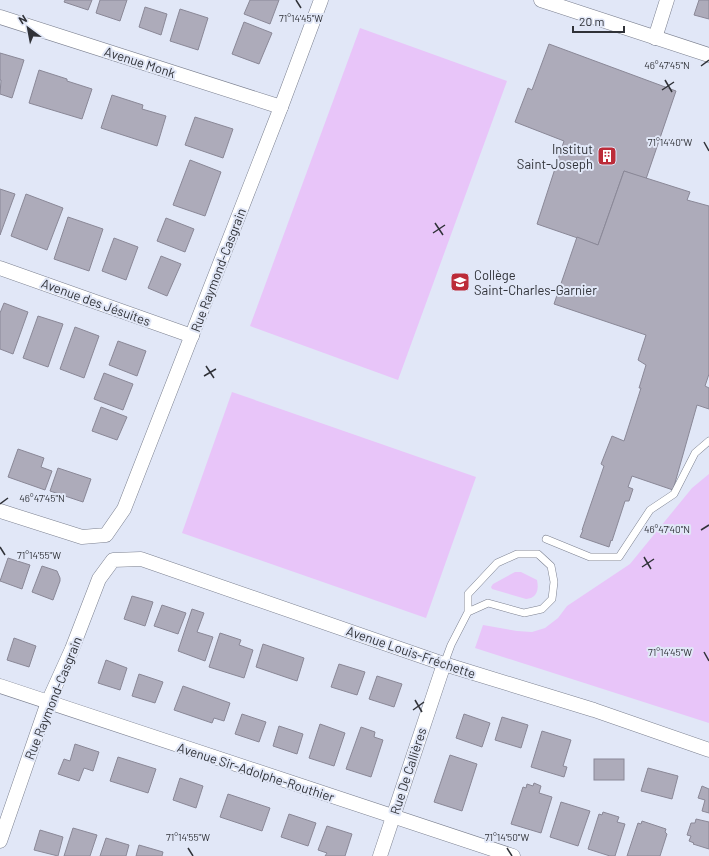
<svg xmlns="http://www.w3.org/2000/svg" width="709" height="856" viewBox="0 0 709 856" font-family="Barlow,sans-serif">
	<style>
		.green { fill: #e8c5f9 }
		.building { fill: #adabba; stroke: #8a8897 }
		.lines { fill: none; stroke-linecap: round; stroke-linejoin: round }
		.lane-casing { stroke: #7c8190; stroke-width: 8 }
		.street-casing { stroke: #7c8190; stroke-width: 15 }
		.lane { stroke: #fff; stroke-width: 7 }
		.street { stroke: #fff; stroke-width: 14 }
		.ticks { fill: none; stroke: #303238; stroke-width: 1.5 }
		.labels { text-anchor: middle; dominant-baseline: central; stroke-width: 4; stroke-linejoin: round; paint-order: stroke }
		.street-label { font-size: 13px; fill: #303238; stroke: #e1e7f7 }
		.poi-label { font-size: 13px; fill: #303238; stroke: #e1e7f7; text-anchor: end }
		.ticks-label { font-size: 10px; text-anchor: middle; fill: #303238; stroke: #e1e7f7; stroke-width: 4; stroke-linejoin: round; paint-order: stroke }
	</style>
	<rect width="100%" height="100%" fill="#e1e7f7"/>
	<g class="green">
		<polygon points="360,28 507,81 398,380 250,326"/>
		<polygon points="232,392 476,477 426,618 182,533"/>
		<polygon points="709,474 709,723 475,648 483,625 517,631 532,632 545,628 558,618 567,606 630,564 692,488"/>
		<path d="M515,572H521L537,580C539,590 537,598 526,599L492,589L491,587L493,584Z"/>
	</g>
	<g class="building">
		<polygon points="65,0 92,0 88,10 64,2"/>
		<polygon points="100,0 127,0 120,21 96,13"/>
		<polygon points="250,0 279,0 270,24 244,14"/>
		<polygon points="699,0 709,0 709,19 694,15"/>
		<polygon points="145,7 167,14 161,35 139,27"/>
		<polygon points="180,9 208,18 198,50 170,41"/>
		<polygon points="244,22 272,33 259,64 232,54"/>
		<polygon points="549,44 676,91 646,179 624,171 598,245 537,224 564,141 515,122 528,88 532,90"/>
		<polygon points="0,53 24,60 12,98 0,94 1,80 0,80"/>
		<polygon points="39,70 67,79 67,81 92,89 82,119 29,103"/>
		<polygon points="112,95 143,105 142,109 166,116 157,146 101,128"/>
		<polygon points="195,117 233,129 223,158 185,145"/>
		<polygon points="190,160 221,172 205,216 173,205"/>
		<polygon points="624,171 690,192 687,200 709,206 709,374 705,386 709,388 709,409 697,405 673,490 632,476 628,487 633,489 629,501 625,501 612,541 611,540 609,547 580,537 583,530 582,530 604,466 601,464 612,436 624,441 641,388 639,388 646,365 638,360 646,335 554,304 577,237 598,245"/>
		<polygon points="0,189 15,194 0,235"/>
		<polygon points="26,194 63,208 47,250 11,236"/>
		<polygon points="68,217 103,229 89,271 54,259"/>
		<polygon points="166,218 194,229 185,252 157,241"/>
		<polygon points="114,238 138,247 126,280 102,271"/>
		<polygon points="161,256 181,264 167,296 148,288"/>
		<polygon points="4,303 28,312 13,354 0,349 0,313"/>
		<polygon points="38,316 63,324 48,367 23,358"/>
		<polygon points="75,327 99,336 84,378 60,369"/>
		<polygon points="118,341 146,351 137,376 109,365"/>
		<polygon points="104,373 133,384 123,410 94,399"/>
		<polygon points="101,407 127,417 117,440 92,431"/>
		<polygon points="18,449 44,458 41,467 52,471 45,490 8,477"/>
		<polygon points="58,468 91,479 83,502 50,491"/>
		<polygon points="8,558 30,565 22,589 0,581"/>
		<polygon points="42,566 57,571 60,578 60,581 53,600 32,592"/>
		<polygon points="132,596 153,602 145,626 124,619"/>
		<polygon points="162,605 186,613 178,634 154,626"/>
		<polygon points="192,609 204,613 197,632 213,637 205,661 178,651"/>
		<polygon points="220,633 241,640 239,645 253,650 244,678 209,667"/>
		<polygon points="14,638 36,646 29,667 7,660"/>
		<polygon points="263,644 304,658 297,681 256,667"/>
		<polygon points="106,660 127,668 120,690 98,683"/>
		<polygon points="339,664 365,672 357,695 331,687"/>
		<polygon points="139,674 163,682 155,703 132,696"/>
		<polygon points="377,676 402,684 394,707 369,699"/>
		<polygon points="183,686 230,703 224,721 214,718 212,723 174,710"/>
		<polygon points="242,714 266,722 259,742 235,734"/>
		<polygon points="464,714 490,723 482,747 456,738"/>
		<polygon points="502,717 528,725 521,748 495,740"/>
		<polygon points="320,724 345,733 334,766 309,758"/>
		<polygon points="279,726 303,734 297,754 273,746"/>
		<polygon points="361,727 375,732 374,737 383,740 371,777 346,769"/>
		<polygon points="542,731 571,740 563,766 567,767 564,777 531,767"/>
		<polygon points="75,744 99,752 93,771 84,768 79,781 58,774 64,759 70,761"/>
		<polygon points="450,755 477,764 462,811 434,802"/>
		<polygon points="118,757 156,769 148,793 110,781"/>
		<rect x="594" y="759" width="30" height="21"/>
		<polygon points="648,768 678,776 672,799 641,791"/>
		<polygon points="180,778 203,786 196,808 173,800"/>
		<polygon points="534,783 541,786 539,793 552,797 541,833 511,824 523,787 526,788 527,784 533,786"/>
		<polygon points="702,786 709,789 709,813 702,811 705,800 698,798"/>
		<polygon points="228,794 270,808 262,831 220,817"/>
		<polygon points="561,802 590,811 578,846 550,837"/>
		<polygon points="603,812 619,817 617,822 625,824 615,856 610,856 588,849 599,814 602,815"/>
		<polygon points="289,814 316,823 308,846 281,837"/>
		<polygon points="696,819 709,822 709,849 693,844 694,843 689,841 691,836 687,835 691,823 695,823"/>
		<polygon points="642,821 666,829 665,832 667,834 660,856 627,856 638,823 641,824"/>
		<polygon points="327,826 352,834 345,856 325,856 327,853 318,850"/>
		<polygon points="73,828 97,835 90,856 64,856"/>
		<polygon points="40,830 63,837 58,856 34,850"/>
		<polygon points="106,838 129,845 126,856 100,856"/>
		<polygon points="139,845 163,852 162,856 136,856"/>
	</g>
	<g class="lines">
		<defs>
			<g id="lane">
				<polyline points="546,539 590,557 619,557 650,510 674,494 695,453 709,441"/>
				<polyline points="444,664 451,645 468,612 488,603 524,613 542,609 552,599 554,582 551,566 538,554 517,554 497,563 468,594 468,612"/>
			</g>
			<g id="street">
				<polyline points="541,0 709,55"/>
				<polyline points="0,17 281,107"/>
				<polyline points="655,38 667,0"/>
				<polyline points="0,268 192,336"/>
				<polyline points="0,511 82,537 106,535 124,509 281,107 321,0"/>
				<polyline points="0,686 513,856"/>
				<polyline points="0,841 48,702 72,649 99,579 113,560 141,559 444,664 594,710 709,750"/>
				<polyline points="380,856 444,664"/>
			</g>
		</defs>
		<use href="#lane" class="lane-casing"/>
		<use href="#street" class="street-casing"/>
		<use href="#lane" class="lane"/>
		<use href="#street" class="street"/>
	</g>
	<path class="ticks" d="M296,0L301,8M701,66L709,60M665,80L672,92M662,90L674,82M704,142L709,151M435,223L443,235M433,233L445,225M206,366L214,378M204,376L216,369M0,504L8,498M701,530L709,525M0,547L5,555M644,557L651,569M642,567L654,559M704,652L709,661M415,700L422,712M413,710L424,702M188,848L193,856M507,848L512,856"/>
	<defs>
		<symbol id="building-square" viewBox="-11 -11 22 22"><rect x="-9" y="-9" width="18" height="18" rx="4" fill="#bc2b38" stroke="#e1e7f7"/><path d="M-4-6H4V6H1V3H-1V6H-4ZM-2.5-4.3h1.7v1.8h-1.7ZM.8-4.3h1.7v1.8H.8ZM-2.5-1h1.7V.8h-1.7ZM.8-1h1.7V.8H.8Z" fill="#fff"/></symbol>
		<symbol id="school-square" viewBox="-11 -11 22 22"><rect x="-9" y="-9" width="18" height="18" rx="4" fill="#bc2b38" stroke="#e1e7f7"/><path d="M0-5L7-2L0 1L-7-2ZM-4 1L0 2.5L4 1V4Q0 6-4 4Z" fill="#fff"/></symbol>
	</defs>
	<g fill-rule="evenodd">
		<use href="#building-square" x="596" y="145" width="22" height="22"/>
		<use href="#school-square" x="449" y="271" width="22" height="22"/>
	</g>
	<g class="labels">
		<g class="street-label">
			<text transform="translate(140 62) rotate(18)">Avenue Monk</text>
			<text transform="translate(218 270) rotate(-69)">Rue Raymond-Casgrain</text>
			<text transform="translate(96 302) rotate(20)">Avenue des Jésuites</text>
			<text transform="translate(411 652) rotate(19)">Avenue Louis-Fréchette</text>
			<text transform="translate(53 698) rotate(-68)">Rue Raymond-Casgrain</text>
			<text transform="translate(408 771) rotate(-72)">Rue De Callières</text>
			<text transform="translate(256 772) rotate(18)">Avenue Sir-Adolphe-Routhier</text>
		</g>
		<g class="poi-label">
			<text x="593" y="149">Institut<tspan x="593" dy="15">Saint-Joseph</tspan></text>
			<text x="474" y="275" text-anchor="start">Collège<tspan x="474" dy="15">Saint-Charles-Garnier</tspan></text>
		</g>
	</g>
	<g class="ticks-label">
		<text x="301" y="22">71°14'45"W</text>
		<text x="667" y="69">46°47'45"N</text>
		<text x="670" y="146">71°14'40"W</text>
		<text x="42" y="502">46°47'45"N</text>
		<text x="667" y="533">46°47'40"N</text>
		<text x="39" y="559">71°14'55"W</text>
		<text x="670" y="656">71°14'45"W</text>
		<text x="188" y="841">71°14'55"W</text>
		<text x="507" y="841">71°14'50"W</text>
	</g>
	<g transform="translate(28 28) rotate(328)" stroke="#e1e7f7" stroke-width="3" paint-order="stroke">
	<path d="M0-3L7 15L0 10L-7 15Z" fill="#303238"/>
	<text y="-6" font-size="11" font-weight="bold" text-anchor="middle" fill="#303238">N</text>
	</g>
	<path d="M573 26v6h51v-6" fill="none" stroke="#303238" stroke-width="2"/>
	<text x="579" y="26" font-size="12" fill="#303238" stroke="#e1e7f7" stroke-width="3" paint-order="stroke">20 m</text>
</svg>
